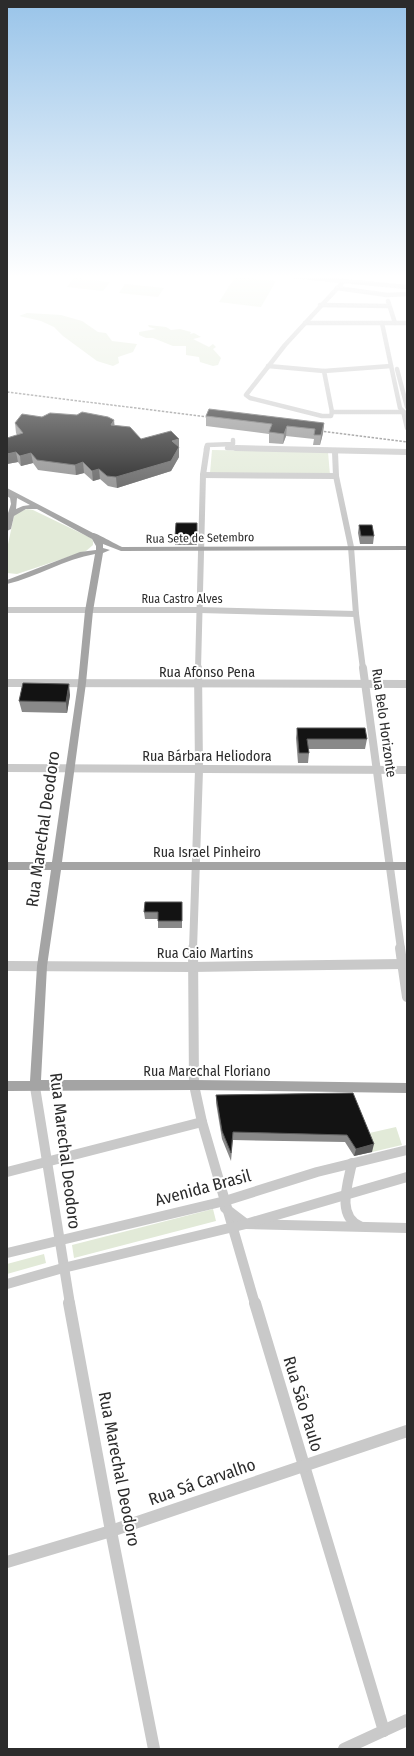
<svg xmlns="http://www.w3.org/2000/svg" width="414" height="1756" viewBox="0 0 414 1756" font-family="'Fira Sans Condensed',sans-serif">
	<style>
		.green { fill: #e2ead8 }
		.lines { fill: none; stroke-linecap: round; stroke-linejoin: round }
		.minor-far4 { stroke: #c9c9c9; stroke-width: 4.5 }
		.minor-far3 { stroke: #c9c9c9; stroke-width: 6 }
		.minor-far2 { stroke: #c9c9c9; stroke-width: 8 }
		.minor-far1 { stroke: #c9c9c9; stroke-width: 10 }
		.minor { stroke: #c9c9c9; stroke-width: 12 }
		.major { fill: #a4a4a4; fill-rule: evenodd }
		.rail { stroke: #818181; stroke-width: 1.5; stroke-dasharray: 2.5 1.5; stroke-linecap: butt }
		.wall { fill: #898989 }
		.shaded-wall { fill: #5a5a5a }
		.building { fill: #131313; stroke: #5a5a5a }
		.labels { text-anchor: middle; dominant-baseline: central; stroke-width: 4; stroke-linejoin: round; paint-order: stroke }
		.far-street-label { font-size: 12px; fill: #2c2c2c; stroke: #fff }
		.street-label { font-size: 14px; fill: #2c2c2c; stroke: #fff }
		.near-street-label { font-size: 17px; fill: #2c2c2c; stroke: #fff }
	</style>
	<rect width="100%" height="100%" fill="#fff"/>
	<g class="green">
		<polygon points="235,277 276,281 261,307 219,302"/>
		<polygon points="74,278 110,282 103,291 67,287"/>
		<polygon points="125,284 164,288 158,297 119,293"/>
		<polygon points="27,313 61,315 82,321 98,332 106,333 112,341 137,344 133,352 118,357 119,363 113,366 97,361 63,336 54,327 41,321 19,316"/>
		<polygon points="148,325 166,327 171,330 180,329 191,332 190,334 194,333 201,337 193,339 209,347 213,344 216,347 213,349 221,358 218,365 213,366 200,362 199,357 186,355 186,346 173,346 153,338 146,338 139,335 139,332 156,329 149,327"/>
		<polygon points="212,450 328,452 330,475 210,473"/>
		<polygon points="27,509 33,510 91,538 93,541 93,545 86,551 17,574 7,573 7,549 14,516 16,513"/>
		<polygon points="396,1127 402,1145 372,1152 365,1134"/>
		<polygon points="213,1209 216,1221 74,1258 72,1245"/>
		<polygon points="44,1254 46,1263 7,1274 7,1264"/>
	</g>
	<g class="lines">
		<g class="minor-far4">
			<polyline points="291,276 407,287"/>
			<polyline points="337,288 387,295 407,294"/>
			<polyline points="388,301 395,323"/>
			<polyline points="320,305 389,306"/>
			<polyline points="305,323 407,323"/>
			<polyline points="382,323 400,408 403,411 407,428"/>
			<polyline points="268,366 324,371 391,366"/>
			<polyline points="397,369 407,407"/>
			<polyline points="324,371 332,412"/>
			<polyline points="332,412 331,416 322,416 250,398 246,395 285,345 344,281"/>
			<polyline points="332,412 404,412"/>
			<polyline points="227,448 281,449"/>
			<polyline points="206,449 207,445 233,444 233,440"/>
		</g>
		<g class="minor-far3">
			<polyline points="236,448 407,452"/>
			<polyline points="335,452 336,476 351,547 356,614 363,669"/>
			<polyline points="203,475 336,476"/>
			<polyline points="7,610 200,610 356,614"/>
			<polyline points="198,669 203,475 207,448"/>
		</g>
		<g class="minor-far2">
			<polyline points="363,668 401,949"/>
			<polyline points="7,683 407,684"/>
			<polyline points="7,768 407,770"/>
			<polyline points="193,949 199,770 198,668"/>
		</g>
		<g class="minor-far1">
			<polyline points="193,948 194,1085 202,1122 255,1304"/>
			<polyline points="400,948 407,997"/>
			<polyline points="7,966 192,967 403,964"/>
			<polyline points="35,1087 70,1304"/>
			<path d="M352,1163C348,1183 336,1216 360,1226"/>
			<polyline points="7,1172 202,1122"/>
			<polyline points="225,1208 246,1224 407,1228"/>
			<polyline points="7,1253 225,1201 317,1172 407,1150"/>
			<polyline points="7,1284 63,1268 246,1224 407,1177"/>
		</g>
		<g class="minor">
			<polyline points="69,1303 111,1531 154,1749"/>
			<polyline points="255,1303 384,1731"/>
			<polyline points="7,1562 111,1531 407,1431"/>
			<polyline points="344,1749 407,1720"/>
		</g>
		<path class="major" d="M7,488L93,533C97,533 115,544 122,547L407,546V550L121,551L103,544V548L110,550L103,553L93,611L86,683L62,862H407V870H61L47,966L41,1080H194L407,1083V1093L194,1090L7,1091V1081H30L37,966L51,870H7V862H52L78,683L85,611L95,554C65,559 37,577 7,584V580L80,552L96,550V546L92,539L37,509H26L14,516L11,529L7,531V516L11,504L10,498L7,496ZM17,498L30,505L23,506L16,509Z"/>
		<g class="rail">
			<polyline points="7,392 216,418"/>
			<polyline points="312,430 407,442"/>
		</g>
	</g>
	<g class="wall">
		<polygon points="206,416 324,423 323,433 320,445 313,445 314,439 286,436 283,444 269,443 269,434 206,426"/>
		<polygon points="42,417 115,425 141,439 179,439 179,457 171,471 117,488 108,486 100,479 93,481 84,473 76,475 38,470 33,463 21,466 18,462 7,464 17,435 16,433 15,423"/>
		<polygon points="197,523 197,545 175,545 175,537"/>
		<polygon points="359,525 374,536 373,544 360,544 358,533"/>
		<polygon points="70,695 67,713 22,712 19,701"/>
		<polygon points="297,728 367,739 365,749 309,749 309,753 308,763 298,763 296,738"/>
		<polygon points="182,902 182,928 158,928 158,919 145,919 144,912"/>
		<polygon points="353,1093 372,1152 354,1156 345,1142 233,1140 231,1161 222,1139 216,1103 216,1095"/>
	</g>
	<g class="shaded-wall">
		<polygon points="114,420 115,430 111,425"/>
		<polygon points="324,423 323,433 320,445 321,435"/>
		<polygon points="287,426 286,436 283,444 284,434"/>
		<polygon points="179,439 179,457 171,471 117,488 116,477 172,441"/>
		<polygon points="16,452 18,462 7,464 7,454"/>
		<polygon points="31,453 33,463 21,466 20,456"/>
		<polygon points="83,462 84,473 76,475 75,465"/>
		<polygon points="99,469 100,479 93,481 92,471"/>
		<polygon points="69,684 70,695 67,713 66,702"/>
		<polygon points="374,1144 372,1152 354,1156 356,1149"/>
	</g>
	<g class="building">
		<polygon points="209,409 324,423 321,435 314,435 315,429 287,426 284,434 269,432 272,424 206,416"/>
		<polygon points="82,412 108,417 114,420 111,425 130,427 141,439 171,431 179,439 172,441 179,447 171,461 116,477 107,476 99,469 92,471 83,462 75,465 37,460 31,453 20,456 16,452 7,454 7,438 23,433 15,423 22,414 42,417 50,413 77,415"/>
		<polygon points="176,523 197,523 197,537 175,537"/>
		<polygon points="359,525 372,525 374,536 361,536"/>
		<polygon points="23,683 69,684 66,702 19,701"/>
		<polygon points="297,728 365,728 367,739 307,739 309,753 299,753"/>
		<polygon points="145,902 182,902 182,921 158,921 158,912 144,912"/>
		<polygon points="353,1093 374,1144 356,1149 347,1135 233,1132 231,1153 222,1131 216,1095"/>
	</g>
	<linearGradient id="sky" x2="0" y2="1"><stop stop-color="#99c4e9"/><stop offset="0.53" stop-color="#fff"/><stop offset="1" stop-color="#fff" stop-opacity="0"/></linearGradient>
	<rect width="414" height="522" fill="url(#sky)"/>
	<g class="labels">
		<g class="far-street-label">
			<text transform="translate(200 538) rotate(-1)">Rua Sete de Setembro</text>
			<text x="182" y="599">Rua Castro Alves</text>
		</g>
		<g class="street-label">
			<text x="207" y="672">Rua Afonso Pena</text>
			<text transform="translate(384 723) rotate(82)">Rua Belo Horizonte</text>
			<text x="207" y="756">Rua Bárbara Heliodora</text>
			<text x="207" y="852">Rua Israel Pinheiro</text>
			<text x="205" y="953">Rua Caio Martins</text>
			<text x="207" y="1071">Rua Marechal Floriano</text>
		</g>
		<g class="near-street-label">
			<text transform="translate(43 829) rotate(-82)">Rua Marechal Deodoro</text>
			<text transform="translate(65 1151) rotate(83)">Rua Marechal Deodoro</text>
			<text transform="translate(203 1188) rotate(-15)">Avenida Brasil</text>
			<text transform="translate(303 1404) rotate(73)">Rua São Paulo</text>
			<text transform="translate(119 1469) rotate(79)">Rua Marechal Deodoro</text>
			<text transform="translate(202 1482) rotate(-19)">Rua Sá Carvalho</text>
		</g>
	</g>
	<rect width="414" height="1756" fill="none" stroke="#2c2c2c" stroke-width="16"/>
</svg>
